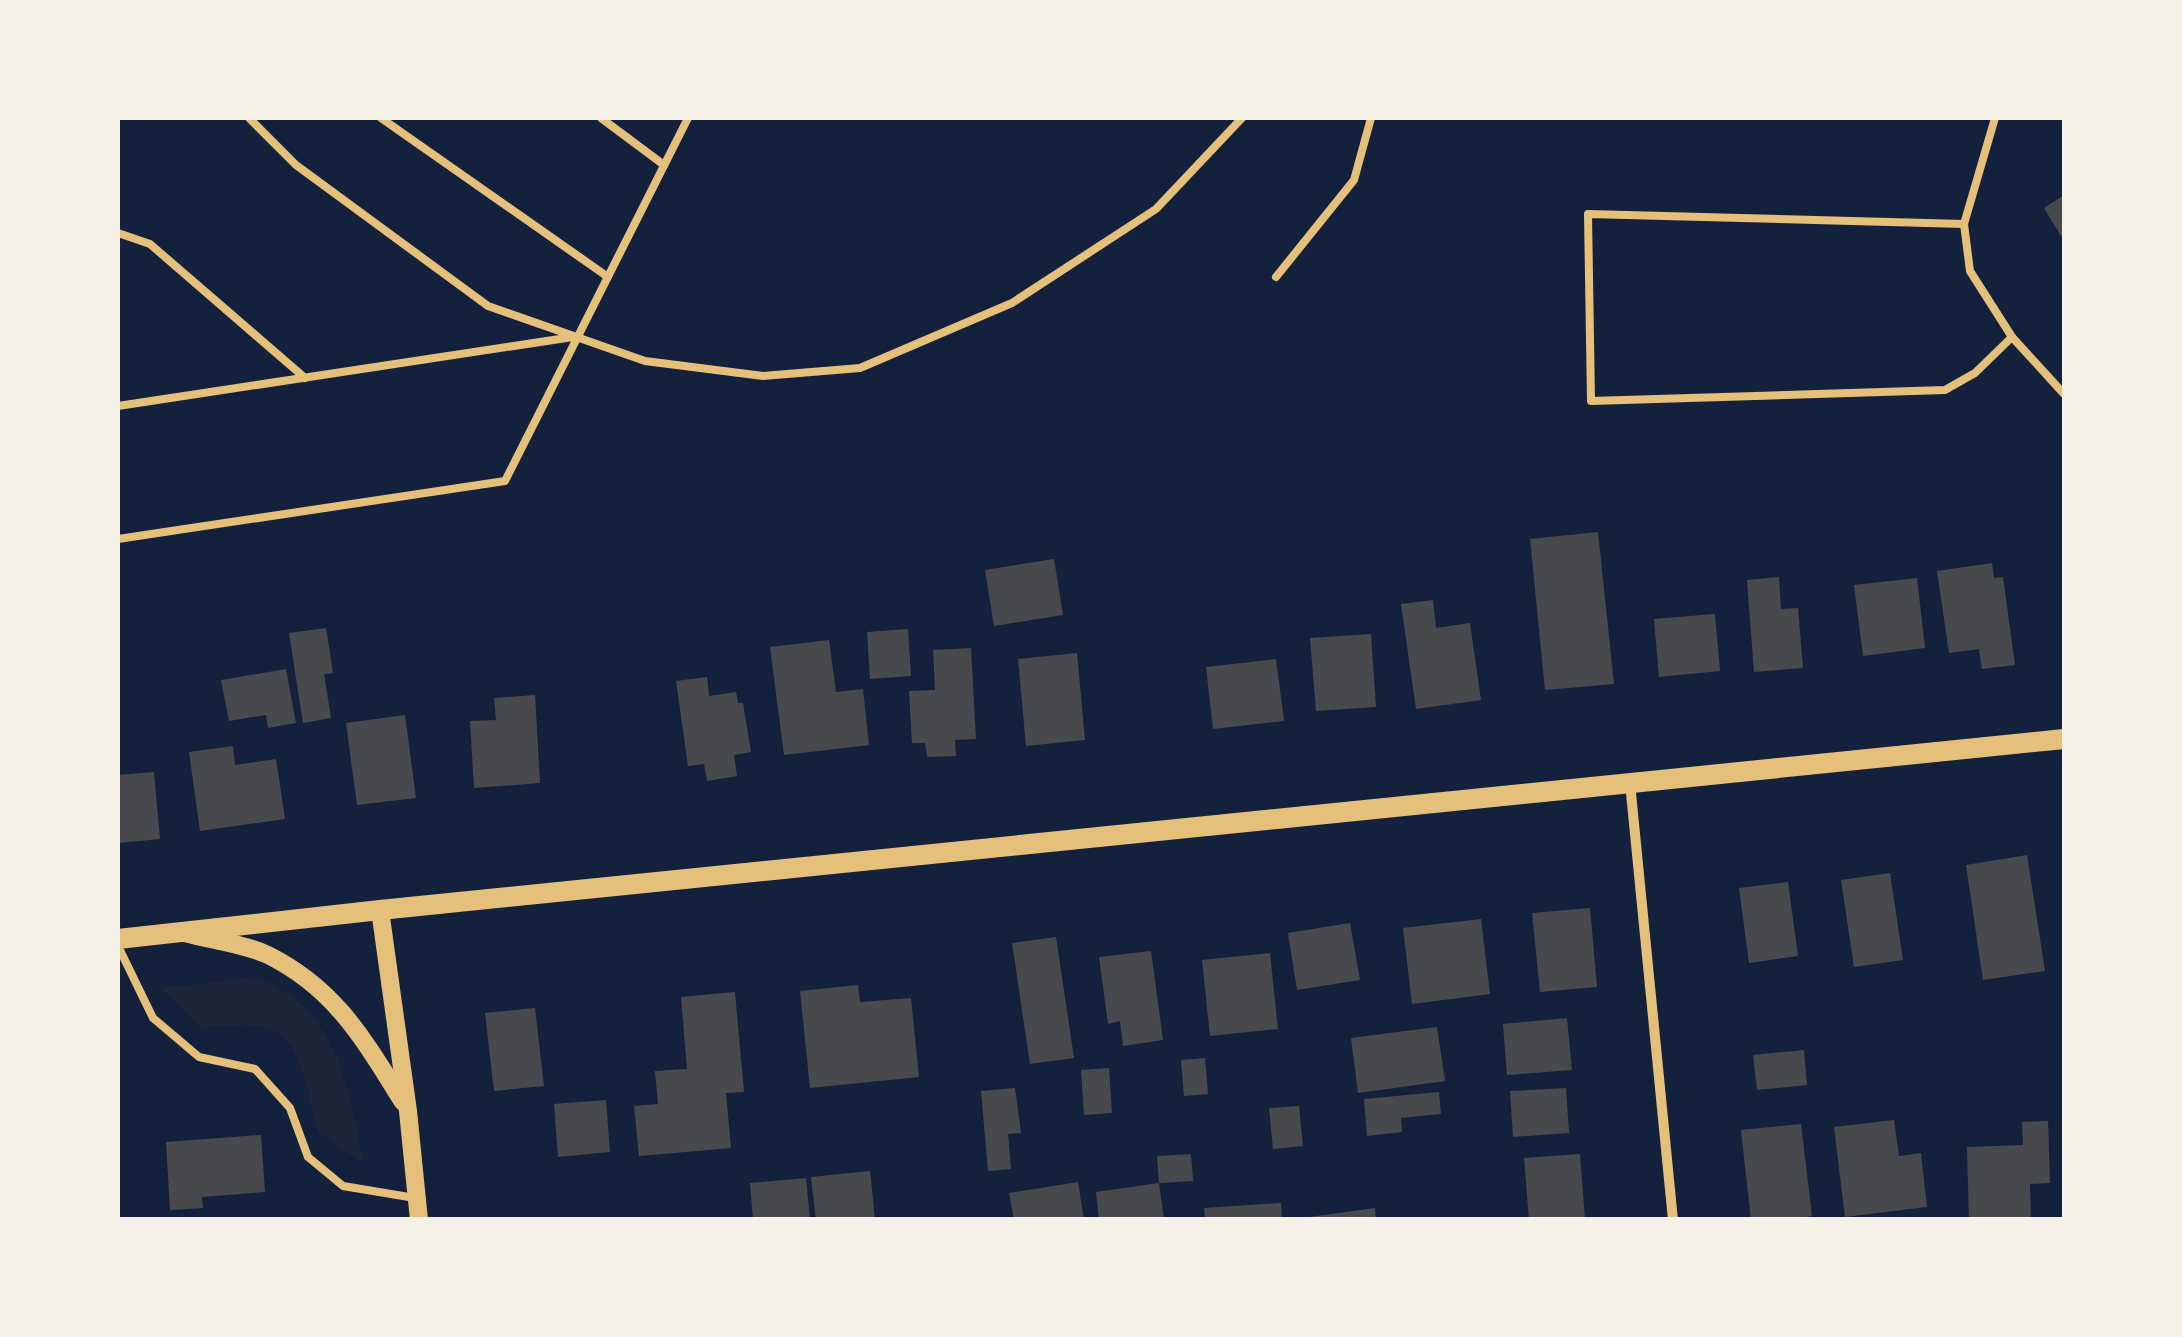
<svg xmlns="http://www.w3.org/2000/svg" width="2182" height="1337" viewBox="0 0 2182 1337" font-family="'PT Sans',sans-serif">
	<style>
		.green { fill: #1d2539 }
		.building { fill: #48494c }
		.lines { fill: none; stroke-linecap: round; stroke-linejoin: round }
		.service { stroke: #e5c07b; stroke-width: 8 }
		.minor { stroke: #e5c07b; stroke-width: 10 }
		.tertiary { stroke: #e5c07b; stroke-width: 18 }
		.secondary { stroke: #e5c07b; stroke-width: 20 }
	</style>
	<rect width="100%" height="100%" fill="#14213d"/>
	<path class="green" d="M246,978C253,979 262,980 269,983C276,985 282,991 289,995C342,1032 352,1105 363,1163L318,1132C311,1103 302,1041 271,1029C250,1021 222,1027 200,1028L162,988Z"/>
	<g class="building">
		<polygon points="2064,195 2064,241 2044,208"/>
		<polygon points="1598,532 1614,684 1545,690 1530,539"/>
		<polygon points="1054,559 1063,615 994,626 985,570"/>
		<polygon points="1992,563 1994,578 2003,577 2015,665 1982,669 1979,649 1949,653 1937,571"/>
		<polygon points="1779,577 1781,609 1798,608 1803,668 1754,672 1747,580"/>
		<polygon points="1917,578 1925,648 1863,656 1854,585"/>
		<polygon points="1433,600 1436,628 1470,623 1481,700 1416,709 1401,604"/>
		<polygon points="1715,614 1720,671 1659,677 1654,619"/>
		<polygon points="326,628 333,673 324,674 331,718 303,723 289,633"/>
		<polygon points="908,629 911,676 870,679 867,632"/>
		<polygon points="1371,634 1376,707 1316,711 1310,638"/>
		<polygon points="829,640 836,692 863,689 869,745 784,755 770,647"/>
		<polygon points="971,648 976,739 955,740 956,756 927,757 925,743 912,743 909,691 935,690 933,650"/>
		<polygon points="1077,653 1085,740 1026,746 1018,659"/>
		<polygon points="1276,659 1284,721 1213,729 1206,667"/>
		<polygon points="286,669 296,723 268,728 266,715 229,721 221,680"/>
		<polygon points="707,677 709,696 736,692 738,703 743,703 751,752 734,755 737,776 707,781 704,764 688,766 676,681"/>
		<polygon points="535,695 540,783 474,788 470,721 496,720 494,698"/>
		<polygon points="405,715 416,798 357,805 346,723"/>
		<polygon points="233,746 235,765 276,759 285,819 200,831 189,752"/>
		<polygon points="154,772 160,839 118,843 118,775"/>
		<polygon points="2027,855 2045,971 1983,980 1966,865"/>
		<polygon points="1890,873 1903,960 1854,967 1841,880"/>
		<polygon points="1788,882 1798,956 1749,963 1739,888"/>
		<polygon points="1590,908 1597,987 1540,992 1532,913"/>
		<polygon points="1481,919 1490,994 1412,1004 1403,928"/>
		<polygon points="1350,923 1360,980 1297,990 1288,933"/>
		<polygon points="1056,937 1074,1058 1030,1064 1012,943"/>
		<polygon points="1151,951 1163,1040 1123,1046 1120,1021 1108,1024 1099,957"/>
		<polygon points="1270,953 1278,1029 1210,1036 1202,960"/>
		<polygon points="858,985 860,1002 911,998 919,1077 810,1088 800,991"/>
		<polygon points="735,992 744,1092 726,1093 731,1148 639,1156 634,1106 658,1104 655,1071 687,1069 681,997"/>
		<polygon points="535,1008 544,1086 494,1091 485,1013"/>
		<polygon points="1567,1018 1572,1070 1507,1075 1503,1024"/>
		<polygon points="1437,1027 1445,1081 1358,1093 1351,1038"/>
		<polygon points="1804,1050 1807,1085 1757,1090 1753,1055"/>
		<polygon points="1205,1058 1208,1094 1184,1096 1181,1060"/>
		<polygon points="1109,1068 1112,1113 1084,1115 1081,1070"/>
		<polygon points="1015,1088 1021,1133 1008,1134 1011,1169 988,1171 981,1091"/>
		<polygon points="1566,1088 1569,1133 1513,1137 1510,1091"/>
		<polygon points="1439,1092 1441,1114 1401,1118 1402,1132 1367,1136 1364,1099"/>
		<polygon points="606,1100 610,1152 558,1157 554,1104"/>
		<polygon points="1299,1106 1303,1146 1273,1149 1269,1108"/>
		<polygon points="1894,1120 1899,1156 1921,1153 1927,1207 1845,1217 1834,1127"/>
		<polygon points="2048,1121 2050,1183 2030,1184 2031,1220 1969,1220 1967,1147 2023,1145 2022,1122"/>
		<polygon points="1801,1124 1812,1216 1785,1220 1751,1220 1741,1130"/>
		<polygon points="261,1135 265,1192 202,1197 203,1208 170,1210 166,1142"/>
		<polygon points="1191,1154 1193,1181 1159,1183 1157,1156"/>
		<polygon points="1580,1154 1585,1220 1529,1220 1524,1158"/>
		<polygon points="870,1171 875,1220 816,1220 811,1177"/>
		<polygon points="806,1178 810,1220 753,1220 750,1183"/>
		<polygon points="1078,1182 1084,1220 1014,1220 1009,1193"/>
		<polygon points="1159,1183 1164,1220 1099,1220 1096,1192"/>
		<polygon points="1281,1203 1282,1220 1205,1220 1204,1208"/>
		<polygon points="1375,1208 1376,1220 1309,1220 1309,1217"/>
	</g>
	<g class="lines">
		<g class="service">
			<polyline points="249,118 296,165 488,306 645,361 763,376 860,368 1012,303 1156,209 1242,118"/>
			<polyline points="381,118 608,277"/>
			<polyline points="601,118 664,165"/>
			<polyline points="1995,118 1964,224 1970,271 2012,337 2064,394"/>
			<polyline points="1964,224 1588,214 1591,401 1945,390 1975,373 2012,337"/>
			<polyline points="118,233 150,244 305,378"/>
			<polyline points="1276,277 1354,180 1371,118"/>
			<polyline points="118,406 573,337"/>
			<polyline points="118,539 505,481 688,118"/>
			<polyline points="118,946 153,1018 199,1057 255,1069 290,1108 308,1157 343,1186 415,1198"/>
		</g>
		<polyline class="minor" points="1630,783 1673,1220"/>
		<g class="tertiary">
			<polyline points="380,910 408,1111 419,1220"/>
			<path d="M185,933C210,940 245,944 268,955C336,989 364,1040 403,1102"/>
		</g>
		<polyline class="secondary" points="118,939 380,910 2064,739"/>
	</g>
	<rect width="2182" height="1337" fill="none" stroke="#f6f1e7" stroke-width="240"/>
</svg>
